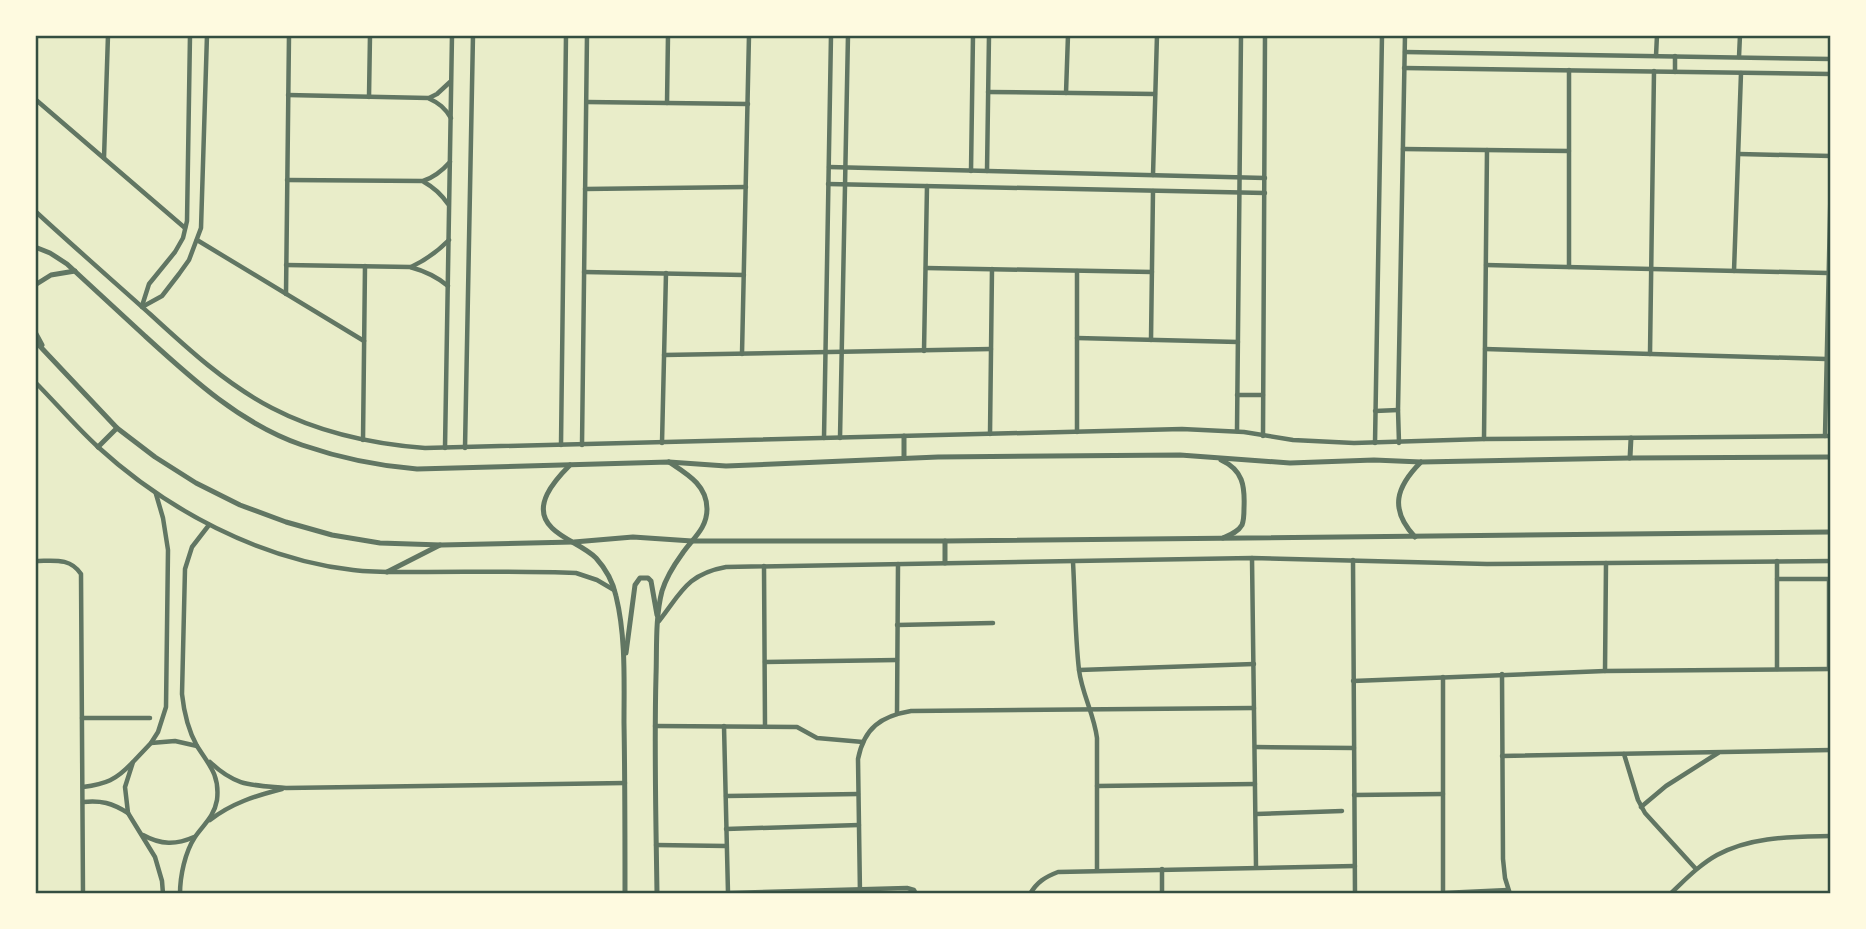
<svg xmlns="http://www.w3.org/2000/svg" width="1866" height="929" viewBox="0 0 1866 929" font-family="'IBM Plex Serif',serif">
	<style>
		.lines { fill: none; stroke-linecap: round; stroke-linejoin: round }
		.minor { stroke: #617663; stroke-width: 4.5 }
		.tertiary { stroke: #617663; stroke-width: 5 }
		.neatline { fill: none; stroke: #344e41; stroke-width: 2.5 }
	</style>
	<rect width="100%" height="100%" fill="#e9edc9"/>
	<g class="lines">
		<g class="minor">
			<polyline points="1405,52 1831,59"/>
			<polyline points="1656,56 1657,35"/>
			<polyline points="1739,57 1740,35"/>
			<polyline points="1404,68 1831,74"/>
			<polyline points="1675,72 1675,56"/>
			<polyline points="988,92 1155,94"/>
			<polyline points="1066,93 1068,35"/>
			<path d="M288,95L428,98C439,103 445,108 451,118"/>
			<polyline points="369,97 370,35"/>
			<polyline points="429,98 437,94 450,82"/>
			<polyline points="35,99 185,228"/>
			<polyline points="587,102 748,104"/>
			<polyline points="667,103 668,35"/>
			<polyline points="1403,149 1569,151"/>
			<polyline points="1739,154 1831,156"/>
			<polyline points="104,158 108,35"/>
			<polyline points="829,167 1265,178"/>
			<polyline points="971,171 973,35"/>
			<polyline points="987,171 989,35"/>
			<polyline points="1153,175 1157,35"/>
			<path d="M287,180L423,181C435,177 442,171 450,162"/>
			<path d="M424,182C435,188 441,194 448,204"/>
			<polyline points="828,184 1265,193"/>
			<polyline points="585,189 746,187"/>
			<path d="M35,211C73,246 112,280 150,314C188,349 226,384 272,408C320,433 372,444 425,448L1182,429L1244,432L1293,440L1354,443L1484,439L1831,436"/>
			<polyline points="197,240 364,341"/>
			<path d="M286,265L410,267C425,271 436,276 448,286"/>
			<polyline points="1486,265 1828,273"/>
			<path d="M411,267C426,260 437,252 449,240"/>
			<polyline points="1569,267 1569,70"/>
			<polyline points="926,268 1152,272"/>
			<polyline points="1077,271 1077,432"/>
			<polyline points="1734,271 1741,73"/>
			<polyline points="584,272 744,275"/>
			<polyline points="286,294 289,35"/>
			<polyline points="142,306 149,284 175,252 183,238 187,221 190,35"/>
			<polyline points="142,307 162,296 179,274 189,260 201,228 207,35"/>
			<polyline points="1077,338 1238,342"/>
			<polyline points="1151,340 1153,191"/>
			<polyline points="1485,349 1826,359"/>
			<polyline points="924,351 927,186"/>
			<polyline points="742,354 749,35"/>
			<polyline points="1650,354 1654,71"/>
			<polyline points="664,355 991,349"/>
			<path d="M35,382C56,403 76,427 98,447C167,510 259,559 353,570C377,573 402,572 427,572C477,572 527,571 576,573L597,580L614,590"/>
			<polyline points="1237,395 1263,395"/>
			<polyline points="1375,411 1398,410"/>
			<polyline points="1237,431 1241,35"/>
			<polyline points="990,434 992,269"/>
			<polyline points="1263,436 1265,35"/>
			<polyline points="1825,436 1831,171"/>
			<polyline points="824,438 831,35"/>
			<polyline points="840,438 848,35"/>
			<polyline points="1484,439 1487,150"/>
			<polyline points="363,440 365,266"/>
			<polyline points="662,443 666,273"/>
			<polyline points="1375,443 1382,35"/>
			<polyline points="1399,443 1398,410 1405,35"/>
			<polyline points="561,445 566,35"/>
			<polyline points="582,445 587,35"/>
			<polyline points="445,448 452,35"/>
			<polyline points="465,448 473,35"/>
			<polyline points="156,494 163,518 168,550 166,707 158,732 151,743 133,762 125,787 128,813 155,857 162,881 163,894"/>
			<polyline points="1252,558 1256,867"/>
			<polyline points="1353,560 1355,894"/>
			<path d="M35,561C53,561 70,557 81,574L83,894"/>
			<path d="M1073,562C1075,598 1075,635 1079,670C1082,694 1094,714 1097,738V870"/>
			<polyline points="764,566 765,726"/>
			<polyline points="1777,579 1830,579"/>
			<path d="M659,621C681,593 687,574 726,567L1252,558L1487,564L1831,561"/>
			<polyline points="897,625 993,623"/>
			<polyline points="765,662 897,660"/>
			<polyline points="1777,669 1777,561"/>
			<polyline points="1829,669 1829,579"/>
			<polyline points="1079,670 1254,664"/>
			<polyline points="1605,671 1606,563"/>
			<polyline points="1502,674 1503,859 1505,878 1510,894"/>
			<polyline points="1443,677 1443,894"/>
			<polyline points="1353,681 1605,671 1831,669"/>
			<polyline points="897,714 898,564"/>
			<polyline points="82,718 150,718"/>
			<polyline points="655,726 797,727 817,738 863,742"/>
			<polyline points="724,726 728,893"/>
			<polyline points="151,743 175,741 197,746"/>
			<polyline points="1255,747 1354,748"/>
			<polyline points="1624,754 1638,800 1645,813 1696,869"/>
			<polyline points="1502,756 1831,750"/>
			<path d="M210,762C236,787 252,785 286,788L625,783"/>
			<polyline points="1097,786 1255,784"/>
			<path d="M83,787C106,784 116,780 132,763"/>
			<polyline points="1354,795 1443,794"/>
			<polyline points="726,796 858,794"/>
			<path d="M83,802C101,800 112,803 128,813"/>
			<polyline points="1641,807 1666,786 1718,753"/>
			<polyline points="1256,814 1342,811"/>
			<path d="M210,820C232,803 255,796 282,789"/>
			<polyline points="726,829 859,825"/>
			<path d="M143,835C161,845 176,845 194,837"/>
			<polyline points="656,845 726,846"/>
			<polyline points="1162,869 1162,894"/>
			<polyline points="728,893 907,888 914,890 916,894"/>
			<polyline points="1443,893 1508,890"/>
			<path d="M180,894C180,876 185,852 195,837C204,824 214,817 217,800C220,775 209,765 197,746C188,730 184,713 182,694L185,569L192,547L209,525"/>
			<path d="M860,894L858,759C864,728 881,716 911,711L1254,708"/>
			<path d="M1030,894C1037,882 1045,877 1058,872L1355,866"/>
			<path d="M1670,894C1685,880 1699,865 1717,855C1752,836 1792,837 1831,836"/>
		</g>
		<g class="tertiary">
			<path d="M35,247L50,253L67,264C93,288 119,312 145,336C192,379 241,424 302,445C340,458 378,466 417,469L669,462L726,466L938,457L1180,455L1290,463L1374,460L1421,462L1630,458L1831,457"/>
			<polyline points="35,285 51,275 75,271"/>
			<polyline points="35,332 42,345"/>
			<polyline points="35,341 117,428 155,457 196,483 240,505 286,522 332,535 380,543 441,545 574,542 633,537 692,541 945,541 1831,532"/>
			<polyline points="98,447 117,428"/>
			<polyline points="904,458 904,436"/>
			<polyline points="1630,458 1631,438"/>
			<path d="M1221,460C1243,470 1245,486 1244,508C1244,514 1244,520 1242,525C1238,532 1230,535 1223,538"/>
			<path d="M570,465C555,480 530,507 552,528C564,540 584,546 596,558C605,568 613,582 616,596C626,637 624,681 624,723C625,780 625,837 625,894"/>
			<path d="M1415,537C1389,509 1396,487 1421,462"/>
			<polyline points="945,563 945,541"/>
			<polyline points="387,572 440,545"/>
			<polyline points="626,653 635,585 640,578 648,578 651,581 657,615"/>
			<path d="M657,894C656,821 654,749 656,676C657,649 655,618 662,591C666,578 674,565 682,554C692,539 707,529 707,509C707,485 687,474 669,462"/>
		</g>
	</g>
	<rect width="1866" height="929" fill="none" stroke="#fefae0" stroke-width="74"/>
	<rect x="37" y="37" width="1792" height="855" class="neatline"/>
</svg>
